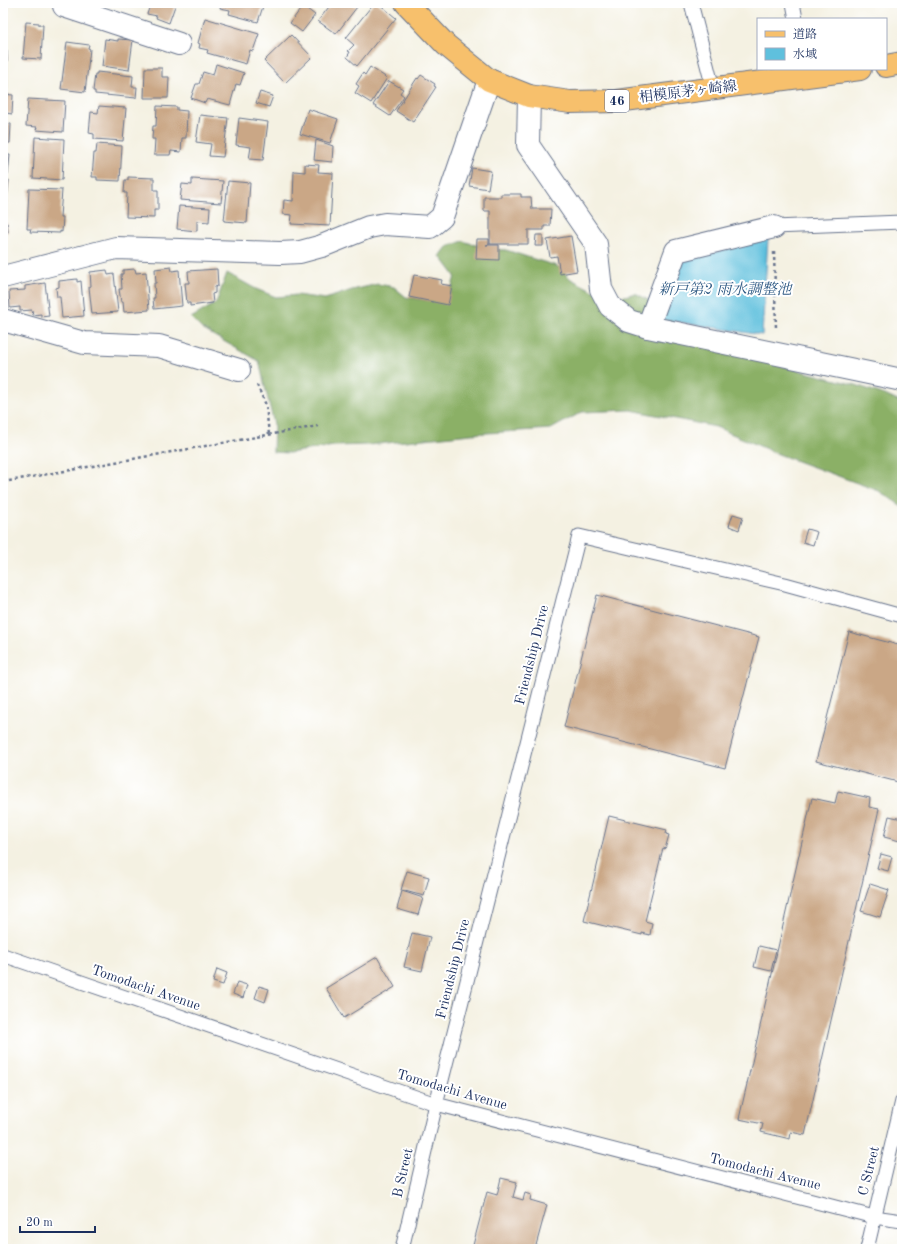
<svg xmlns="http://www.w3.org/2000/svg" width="905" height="1252" viewBox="0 0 905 1252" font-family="'Old Standard TT','Noto Serif JP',serif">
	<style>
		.forest { fill: #8bb066; stroke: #537062 }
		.water { fill: #5fc0dd; stroke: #3d789e }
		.building { fill: #caa786 }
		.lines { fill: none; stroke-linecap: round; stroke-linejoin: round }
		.lane-casing { stroke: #67738c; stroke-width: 15 }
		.street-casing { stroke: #67738c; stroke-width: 24 }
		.primary-casing { stroke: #67738c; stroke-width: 24 }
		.path { stroke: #67738c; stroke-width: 2.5; stroke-dasharray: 3 3; stroke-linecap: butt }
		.lane { stroke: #fff; stroke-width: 13 }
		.street { stroke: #fff; stroke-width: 22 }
		.primary { stroke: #f7c06c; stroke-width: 22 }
		.labels { text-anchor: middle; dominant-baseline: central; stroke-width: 4; stroke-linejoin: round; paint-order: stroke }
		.shield { fill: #fff; stroke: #5f6d8e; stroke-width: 1 }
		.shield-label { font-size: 13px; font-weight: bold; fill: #1b2f5e }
		.street-label { font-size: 14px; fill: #1b2f5e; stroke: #fff }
		.water-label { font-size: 15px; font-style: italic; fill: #2f5a84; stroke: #fff }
	</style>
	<rect width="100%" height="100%" fill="#fff"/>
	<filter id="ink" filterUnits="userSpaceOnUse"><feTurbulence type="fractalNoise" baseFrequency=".025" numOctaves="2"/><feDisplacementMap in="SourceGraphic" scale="8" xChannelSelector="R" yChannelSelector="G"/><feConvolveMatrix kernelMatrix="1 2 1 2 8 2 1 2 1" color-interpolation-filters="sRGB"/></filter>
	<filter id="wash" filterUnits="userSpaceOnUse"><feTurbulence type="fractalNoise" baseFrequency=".012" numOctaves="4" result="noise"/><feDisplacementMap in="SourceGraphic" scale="16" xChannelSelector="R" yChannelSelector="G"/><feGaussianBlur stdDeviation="0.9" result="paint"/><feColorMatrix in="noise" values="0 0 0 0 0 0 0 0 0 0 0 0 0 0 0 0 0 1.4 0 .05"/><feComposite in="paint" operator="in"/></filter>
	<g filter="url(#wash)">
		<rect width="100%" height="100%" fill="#f4f1e2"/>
		<polygon class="forest" points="463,241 488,249 506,250 537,260 557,266 571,279 592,290 615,299 635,293 656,304 677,326 778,365 856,385 885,395 902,403 902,506 879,491 778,454 716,427 631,410 582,412 551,429 471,434 368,445 334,446 289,453 273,452 274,424 265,387 259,361 202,329 191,318 216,303 227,273 256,289 276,297 297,295 325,299 352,290 378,284 394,287 406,297 431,301 448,301 455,276 440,256 447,247"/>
		<polygon class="water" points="768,239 762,335 659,319 682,260"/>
		<g id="blocks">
			<g class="building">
				<polygon points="151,3 176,3 169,23 156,18 157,16 147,14"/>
				<polygon points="221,3 264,3 258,22 229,14 230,10 220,8"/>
				<polygon points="332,3 352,3 357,7 336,34 318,21"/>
				<polygon points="374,3 378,3 396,18 357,66 347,57 350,52 348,51 354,45 346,38"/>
				<polygon points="303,6 315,15 302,32 290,23"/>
				<polygon points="205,18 259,34 253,51 250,50 246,64 207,53 208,50 199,48 200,44 198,43"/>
				<polygon points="26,22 39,23 39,25 43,25 41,59 23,58"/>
				<polygon points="291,35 312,57 285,83 264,61"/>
				<polygon points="105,39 118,41 118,39 133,40 129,70 102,66"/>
				<polygon points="67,42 89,45 88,48 90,49 85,92 61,89"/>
				<polygon points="3,51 7,51 8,89 3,89"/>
				<polygon points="216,64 244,73 240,85 236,84 230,105 207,99 205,103 191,98 196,84 199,84 203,72 213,75"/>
				<polygon points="370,67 387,78 371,103 355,93 359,86 356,84 363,73 365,75"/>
				<polygon points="145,68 162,68 162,77 169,77 168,98 144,98"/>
				<polygon points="97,72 133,76 132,87 137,87 136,98 95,94 95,91 93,91 95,74 97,74"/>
				<polygon points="421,75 435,84 434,86 436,87 413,122 396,111 417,78 418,79"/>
				<polygon points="389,81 403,89 400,93 404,96 390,116 373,105"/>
				<polygon points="260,92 273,96 269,107 256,103"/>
				<polygon points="3,94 13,95 12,114 6,113 5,120 3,120"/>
				<polygon points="28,99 65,101 63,132 36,130 37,127 26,126"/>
				<polygon points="99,106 126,108 123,141 94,139 94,134 89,133 91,112 98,113"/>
				<polygon points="157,106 177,107 177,110 187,111 186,138 182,138 181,152 171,151 170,155 154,155 155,139 152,139 153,126 156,126"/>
				<polygon points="308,109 338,119 330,143 300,134"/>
				<polygon points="200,115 228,118 223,157 209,156 211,144 196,142"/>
				<polygon points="239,118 268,122 263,160 249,159 251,147 236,145"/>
				<polygon points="3,123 11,124 10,143 3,143"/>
				<polygon points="35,137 64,139 62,180 33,178"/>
				<polygon points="316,140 333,146 332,162 314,160"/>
				<polygon points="97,144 122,146 120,181 97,180 97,177 92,177 94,153 96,153"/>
				<polygon points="3,155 10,155 8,175 3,175"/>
				<polygon points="305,164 319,165 318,172 333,173 330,226 291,224 292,215 283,214 284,200 293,201 294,171 305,172"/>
				<polygon points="472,168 491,171 488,189 469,186"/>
				<polygon points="128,177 154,178 154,190 158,190 158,210 154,210 154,218 126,217 127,193 124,193 125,180 128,180"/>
				<polygon points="192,179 223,181 221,203 180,200 182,184 192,185"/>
				<polygon points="3,180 9,180 6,209 3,208"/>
				<polygon points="228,181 250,183 247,223 224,221"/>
				<polygon points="29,189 62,190 60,217 63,217 62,232 60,231 60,233 30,232 31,229 27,229"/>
				<polygon points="501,194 521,194 521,197 531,197 532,209 551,209 550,226 544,226 544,230 528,230 528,244 490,244 490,211 484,211 484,197 501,197"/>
				<polygon points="179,206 210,208 209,222 197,221 197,231 177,229"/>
				<polygon points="3,223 7,223 8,232 3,233"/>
				<polygon points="536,235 543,235 543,246 535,246"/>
				<polygon points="571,236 577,271 560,274 557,256 550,257 547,240"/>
				<polygon points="477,239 489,239 489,244 486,245 499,245 499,260 476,259"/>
				<polygon points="171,267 172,271 179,270 182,306 154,309 153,298 155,298 154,283 156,283 155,269"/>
				<polygon points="135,269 136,273 146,272 149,310 124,312 123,302 121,302 119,289 122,289 121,274 123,274 123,270"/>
				<polygon points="217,269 218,286 215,287 215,293 212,294 213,303 190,306 190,303 187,303 185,283 189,283 188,271"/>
				<polygon points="107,270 108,275 114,274 118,312 92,314 89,287 91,286 90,272"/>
				<polygon points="414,275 442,280 441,284 452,286 448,305 409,297"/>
				<polygon points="77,279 77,282 81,281 84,316 62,318 60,297 57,297 56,288 59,287 59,281"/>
				<polygon points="45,283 49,316 41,317 41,314 33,315 32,310 20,311 20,307 10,308 9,291 25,290 25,286"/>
				<polygon points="733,514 743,517 739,530 729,526"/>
				<polygon points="807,529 817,532 813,545 803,542"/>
				<polygon points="597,595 759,637 725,768 564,727"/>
				<polygon points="849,632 902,646 902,783 816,761"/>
				<polygon points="838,791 870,798 869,807 879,809 805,1135 791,1132 790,1139 761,1132 763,1124 739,1119 812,798 835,803"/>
				<polygon points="609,816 667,830 666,834 669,835 665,849 663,848 645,921 652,923 650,935 642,933 642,935 584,921"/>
				<polygon points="889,816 902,819 902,835 900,841 884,837"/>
				<polygon points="881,854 892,857 888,871 877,868"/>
				<polygon points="407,871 429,877 424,896 401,890"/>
				<polygon points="870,884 889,890 880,917 861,911"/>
				<polygon points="402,891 423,898 418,915 397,909"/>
				<polygon points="412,933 430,937 422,971 404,967"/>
				<polygon points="759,946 776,950 771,971 754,967"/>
				<polygon points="377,957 395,987 344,1018 326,988"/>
				<polygon points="217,969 227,973 223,985 213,982"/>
				<polygon points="237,982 247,985 243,998 233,994"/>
				<polygon points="259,986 269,989 265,1002 255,998"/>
				<polygon points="501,1178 517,1182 513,1197 523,1200 525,1193 531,1195 530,1200 547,1205 535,1249 472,1249 487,1192 497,1195"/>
			</g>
		</g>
	</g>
	<g filter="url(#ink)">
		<use href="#blocks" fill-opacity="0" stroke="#67738c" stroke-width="1"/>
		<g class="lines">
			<defs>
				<g id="lane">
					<polyline points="691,3 713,88"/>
					<polyline points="793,3 796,19"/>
					<polyline points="774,227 902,222"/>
					<polyline points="3,955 436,1104 874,1217 902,1221"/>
					<polyline points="402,1249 436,1104 579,536 785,584 902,616"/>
					<polyline points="867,1249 902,1101"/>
				</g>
				<g id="street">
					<polyline points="65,3 64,6 179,44"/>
					<polyline points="529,96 528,145 596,244 601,289 610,306 629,321 648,327 902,380"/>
					<polyline points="3,277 116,248 280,253 300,252 322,246 369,227 385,224 430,227 442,217 489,80"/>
					<polyline points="3,320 84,343 159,346 239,370"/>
					<polyline points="648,327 676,251 774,227"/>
				</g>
				<g id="primary">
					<polyline points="406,3 446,45 489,80 529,96 570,102 617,101 860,69"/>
					<polyline points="886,66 902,63"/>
				</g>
			</defs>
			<use href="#lane" class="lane-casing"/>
			<use href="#street" class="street-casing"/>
			<use href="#primary" class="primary-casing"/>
			<g class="path">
				<polyline points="774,252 776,329"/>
				<polyline points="257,385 266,405 269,435"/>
				<polyline points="3,482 318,426"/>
			</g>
			<use href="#lane" class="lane"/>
			<use href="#street" class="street"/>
			<use href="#primary" class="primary"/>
		</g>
	</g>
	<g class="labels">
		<rect class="shield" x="605" y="90" width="24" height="22" rx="3"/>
		<g class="shield-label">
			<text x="617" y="101">46</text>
		</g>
		<g class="street-label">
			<text transform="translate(688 92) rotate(-7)">相模原茅ヶ崎線</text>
			<text transform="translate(532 655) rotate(-76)">Friendship Drive</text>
			<text transform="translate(453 969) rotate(-76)">Friendship Drive</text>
			<text transform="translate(146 988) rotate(19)">Tomodachi Avenue</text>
			<text transform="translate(452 1090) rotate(16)">Tomodachi Avenue</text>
			<text transform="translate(869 1171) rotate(-76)">C Street</text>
			<text transform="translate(765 1172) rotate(14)">Tomodachi Avenue</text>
			<text transform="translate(403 1173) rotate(-77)">B Street</text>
		</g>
		<g class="water-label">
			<text x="725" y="290">新戸第2 雨水調整池</text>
		</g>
	</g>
	<rect width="905" height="1252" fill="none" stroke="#fff" stroke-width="16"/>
	<rect x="757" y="18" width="130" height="52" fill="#ffffff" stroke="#a4acbf"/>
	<rect x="765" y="31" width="20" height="6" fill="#f7c06c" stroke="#a4acbf"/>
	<text x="793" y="38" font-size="12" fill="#1b2f5e">道路</text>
	<rect x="765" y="48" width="20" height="12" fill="#5fc0dd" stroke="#a4acbf"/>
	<text x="793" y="58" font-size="12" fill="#1b2f5e">水域</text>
	<path d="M20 1226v6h75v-6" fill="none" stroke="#1b2f5e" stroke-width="2"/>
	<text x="26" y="1226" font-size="12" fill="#1b2f5e" stroke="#ffffff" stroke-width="3" paint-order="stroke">20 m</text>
</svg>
